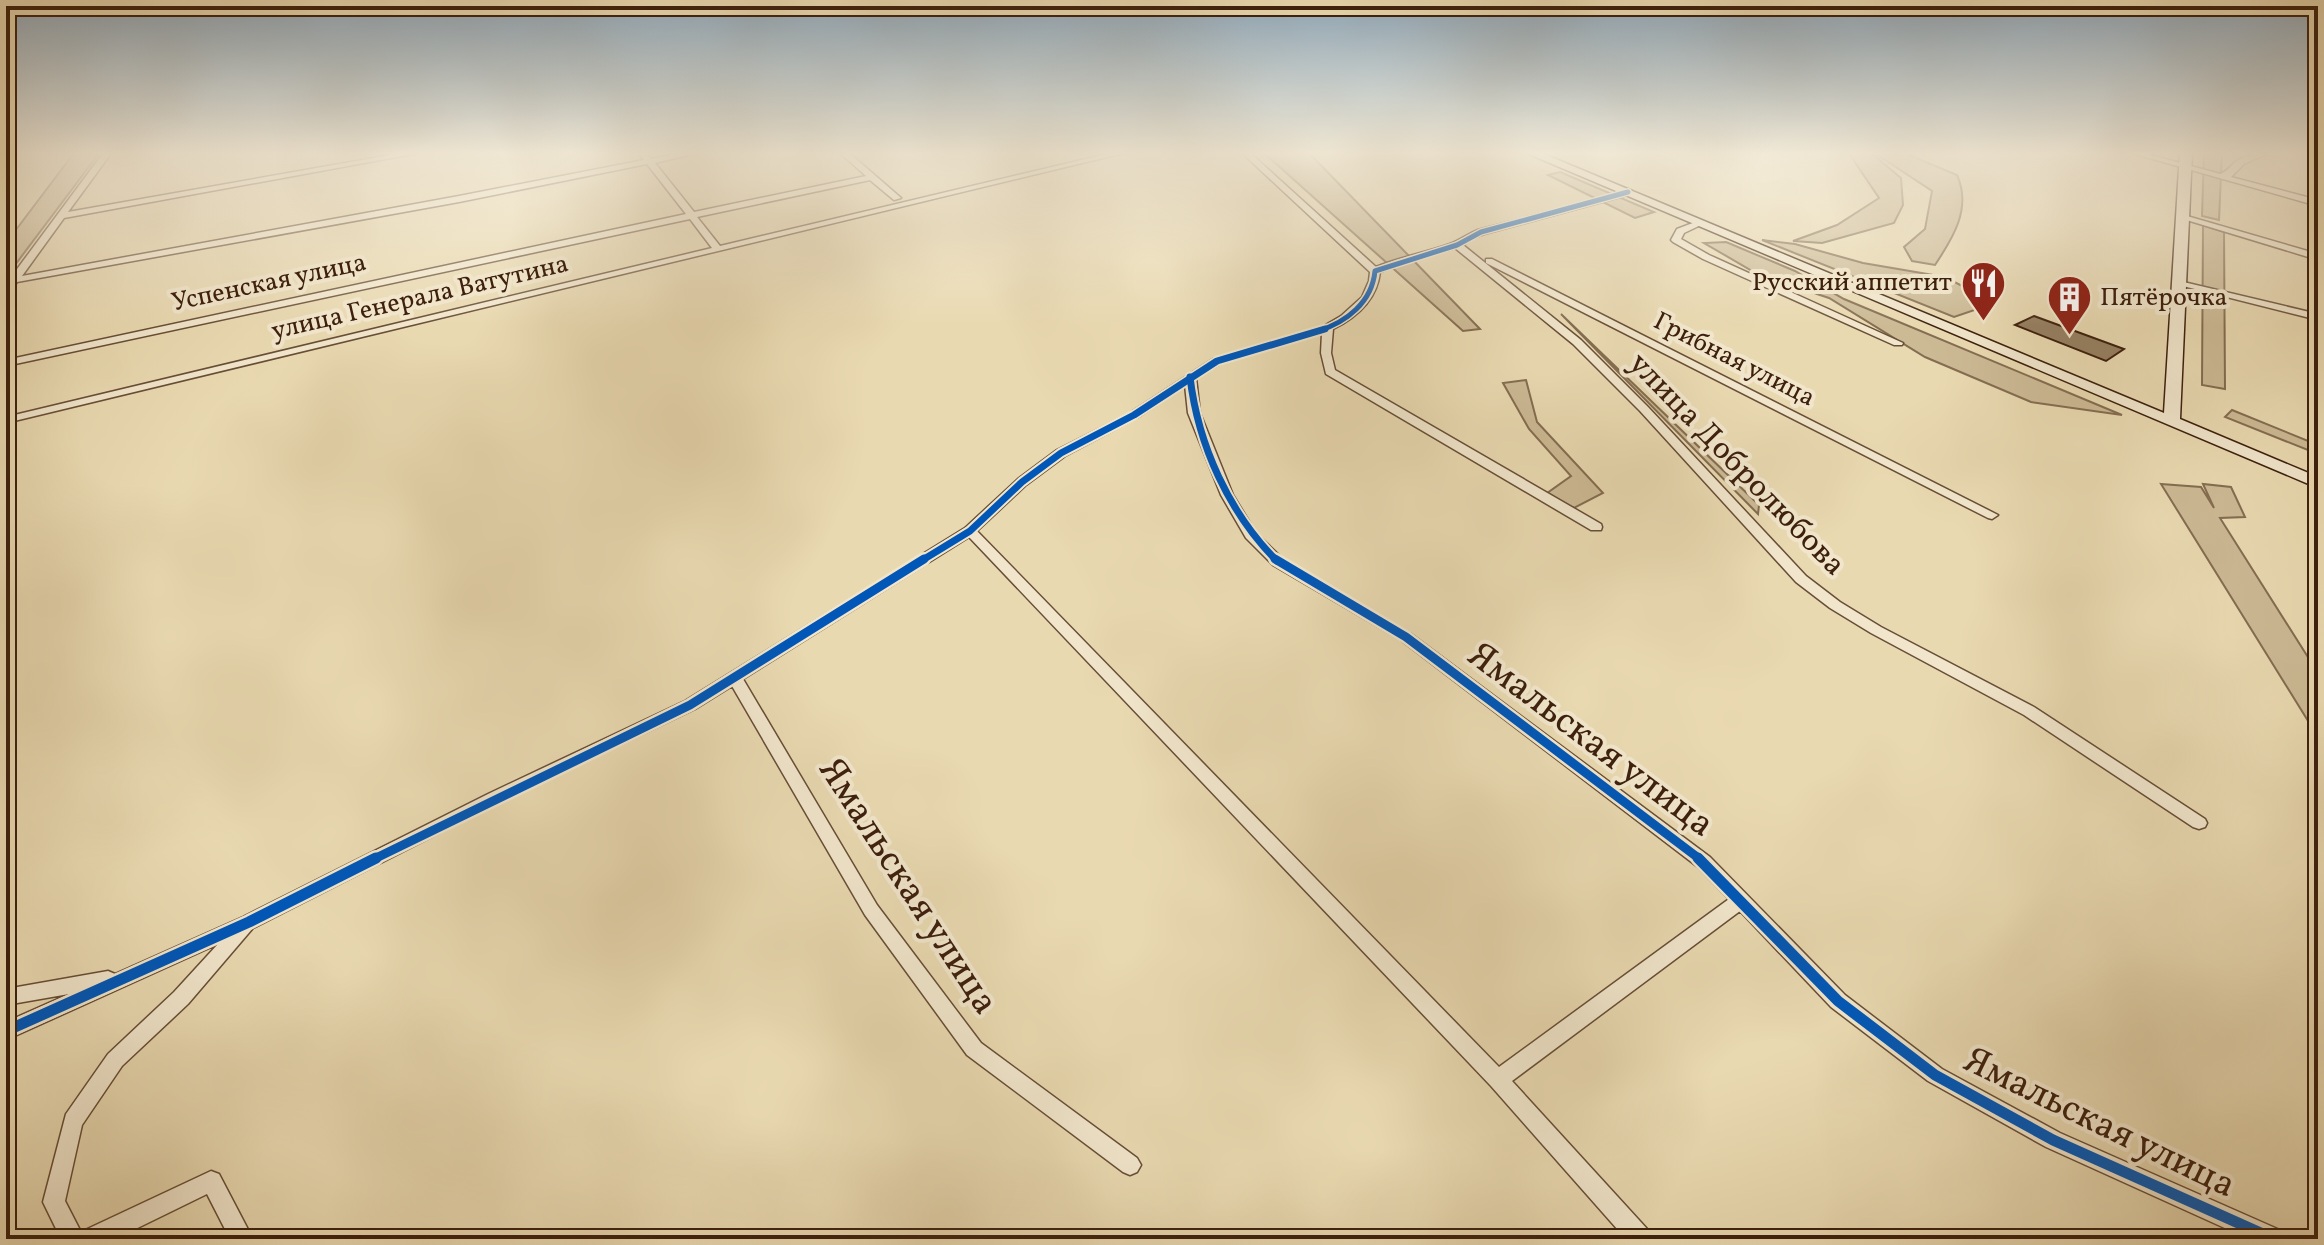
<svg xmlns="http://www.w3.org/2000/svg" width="2324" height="1245" viewBox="0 0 2324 1245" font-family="Vollkorn,serif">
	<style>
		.green { fill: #ccba95; stroke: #846d51; stroke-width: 2 }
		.building { fill: #968062; stroke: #3d200d; stroke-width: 2 }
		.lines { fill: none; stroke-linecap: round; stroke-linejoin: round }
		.street-casing { stroke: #684e36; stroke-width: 3 }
		.secondary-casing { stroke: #3d200d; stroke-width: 3 }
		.street { fill: #f1e6cc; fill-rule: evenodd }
		.secondary { fill: #f1e6cc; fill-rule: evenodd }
		.cycleway-far3-casing { stroke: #f1e6cc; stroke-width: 8 }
		.cycleway-far2-casing { stroke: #f1e6cc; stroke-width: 11 }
		.cycleway-far1-casing { stroke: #f1e6cc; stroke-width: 14 }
		.cycleway-casing { stroke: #f1e6cc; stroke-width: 16 }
		.cycleway-far3 { stroke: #0057b8; stroke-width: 5 }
		.cycleway-far2 { stroke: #0057b8; stroke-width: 7 }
		.cycleway-far1 { stroke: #0057b8; stroke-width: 9 }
		.cycleway { stroke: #0057b8; stroke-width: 11 }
		.labels { text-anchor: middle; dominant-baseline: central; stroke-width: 8; stroke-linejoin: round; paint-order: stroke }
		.far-street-label { font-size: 26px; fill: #3d200d; stroke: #f1e6cc }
		.far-poi-label { font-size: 26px; fill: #3d200d; stroke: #f1e6cc; text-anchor: end }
		.street-label { font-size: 32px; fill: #3d200d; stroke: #f1e6cc }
		.near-street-label { font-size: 38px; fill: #3d200d; stroke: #f1e6cc }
	</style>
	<rect width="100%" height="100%" fill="#e9d9b1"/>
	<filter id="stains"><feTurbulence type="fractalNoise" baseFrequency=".0025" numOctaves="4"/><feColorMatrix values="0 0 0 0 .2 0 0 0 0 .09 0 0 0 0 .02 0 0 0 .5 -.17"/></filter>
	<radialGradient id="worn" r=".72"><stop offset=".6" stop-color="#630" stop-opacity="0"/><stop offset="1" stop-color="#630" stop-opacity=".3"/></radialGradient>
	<g class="green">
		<polygon points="100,152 6,277 6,243 74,153"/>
		<polygon points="1308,152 1480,329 1463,331 1264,153"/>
		<polygon points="1848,152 1870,152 1901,178 1903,205 1894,223 1822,243 1793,241 1837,225 1879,198"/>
		<path d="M1873,152H1902L1957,175C1972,208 1953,238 1935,265L1912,261L1904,247L1925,229L1932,191Z"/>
		<polygon points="2204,152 2222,152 2219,220 2202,216"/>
		<polygon points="1560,172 1654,212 1635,218 1548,175"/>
		<polygon points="2203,225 2224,232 2225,389 2202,385"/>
		<polygon points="1762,240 1795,244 1863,263 1945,277 1995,303 1954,317"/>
		<polygon points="1726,242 1795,271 1844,299 2122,415 2031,402 1925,357 1829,298 1759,275 1704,243"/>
		<polygon points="1561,314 1759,505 1758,514"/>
		<polygon points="1526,380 1537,422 1603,493 1574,508 1543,496 1571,476 1529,429 1503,383"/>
		<polygon points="2232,410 2318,445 2318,454 2225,417"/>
		<polygon points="2161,484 2201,487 2214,508 2203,484 2231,487 2245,517 2220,518 2318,673 2318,737"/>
	</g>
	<polygon class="building" points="2034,316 2124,349 2106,361 2015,325"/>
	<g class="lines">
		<defs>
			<g id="street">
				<polygon points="104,152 112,152 68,212 407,152 424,152 64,218 22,276 459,196 644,160 638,152 646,152 651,159 686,152 701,152 655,163 694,212 866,176 839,152 848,152 901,198 894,200 870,180 697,217 720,246 1115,152 1128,152 6,423 6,417 712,248 690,219 6,366 6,360 686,214 647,164 459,202 17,282 9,293 6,294 6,284"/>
				<path d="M1241,152H1249L1376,267C1400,257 1425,253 1450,244C1459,241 1468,234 1478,230L1631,190V194L1484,234L1470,239L1463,245L1581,340L1648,407L1806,576L1840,602L1881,627L2034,707L2205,819L2207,823L2205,827L2199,829L2193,827L2024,715L1871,633L1830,608L1796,582L1640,411L1573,344L1455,248L1402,263L1380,272C1377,300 1357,317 1333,329L1331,353L1335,370L1601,524L1602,527L1601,530H1591L1326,374L1321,353L1322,333L1221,363L1196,378L1200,413L1233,495L1256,533L1283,559L1411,634L1710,857L1845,995L1942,1069L2060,1133L2282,1231L2285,1239H2249L2046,1147L1928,1081L1831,1007L1740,911L1512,1081L1649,1231L1652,1239H1626L1491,1086L969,537L743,679L877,905L981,1043L1137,1158L1141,1165L1137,1172L1130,1175L1123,1172L967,1055L865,915L732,686L695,709L500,802L253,928L188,1004L122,1066L82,1125L65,1201L82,1234L83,1231L211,1171L219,1174L253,1239H230L207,1194L115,1239H61L43,1202L66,1114L108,1054L174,992L218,944L6,1040V1022L69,994L6,1005V989L108,971L115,974L243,917L488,794L685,701L965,528L1018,479L1057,450L1130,413L1213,359L1324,326L1341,316L1362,297L1369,281L1370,272ZM1185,385L1188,413L1221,495L1246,538L1273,565L1401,640L1698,867L1729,899L1499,1067L977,531L1026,485L1065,456L1138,417Z"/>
				<path d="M2128,152H2140L2220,174C2228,171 2230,166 2237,161C2246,155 2260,152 2271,152L2244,164L2231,177L2318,200V206Z"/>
				<polygon points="2180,214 2318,254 2318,260 2180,218"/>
				<polygon points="1698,221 1705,223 1684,233 1681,239 1709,255 1903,343 1902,345 1894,345 1703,259 1673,242 1671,240 1677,229"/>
				<polygon points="1486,259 1492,259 1998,515 1992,519 1988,518 1486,263"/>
				<polygon points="2175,280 2318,314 2318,320 2175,284"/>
			</g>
			<polygon id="secondary" points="1524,152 1539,152 2164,413 2180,152 2192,152 2180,419 2318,477 2318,488"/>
		</defs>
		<use href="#street" class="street-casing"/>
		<use href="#secondary" class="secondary-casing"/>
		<use href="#street" class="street"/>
		<use href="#secondary" class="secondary"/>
		<defs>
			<path id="cycleway-far3" d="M1318,331C1347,322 1372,302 1375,271L1457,245L1481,232L1628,192"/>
			<g id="cycleway-far2">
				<path d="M1190,377C1198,445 1229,513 1277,561"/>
				<polyline points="921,561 970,531 1022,482 1061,453 1134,415 1217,361 1325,329"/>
			</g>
			<g id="cycleway-far1">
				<polyline points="1275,559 1406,637 1701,860"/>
				<polyline points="372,860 690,705 924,559"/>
			</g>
			<g id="cycleway">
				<polyline points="1698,858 1838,1001 1935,1075 2053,1140 2274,1239"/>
				<polyline points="6,1031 249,922 376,858"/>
			</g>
		</defs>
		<use href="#cycleway-far3" class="cycleway-far3-casing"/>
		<use href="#cycleway-far2" class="cycleway-far2-casing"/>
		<use href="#cycleway-far1" class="cycleway-far1-casing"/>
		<use href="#cycleway" class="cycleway-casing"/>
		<use href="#cycleway-far3" class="cycleway-far3"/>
		<use href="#cycleway-far2" class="cycleway-far2"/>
		<use href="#cycleway-far1" class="cycleway-far1"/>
		<use href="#cycleway" class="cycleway"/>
	</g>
	<linearGradient id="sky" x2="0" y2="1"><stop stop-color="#91aabc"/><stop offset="0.47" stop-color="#f5eedc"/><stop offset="1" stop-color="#f5eedc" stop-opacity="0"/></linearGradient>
	<rect width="2324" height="326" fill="url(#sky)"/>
	<defs>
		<symbol id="restaurant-pin" viewBox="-11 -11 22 30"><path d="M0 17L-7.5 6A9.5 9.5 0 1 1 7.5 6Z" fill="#8f2418" stroke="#f1e6cc"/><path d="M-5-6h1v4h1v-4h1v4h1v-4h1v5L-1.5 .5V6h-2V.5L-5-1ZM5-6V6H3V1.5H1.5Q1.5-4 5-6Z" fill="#fff"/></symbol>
		<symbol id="building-pin" viewBox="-11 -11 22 30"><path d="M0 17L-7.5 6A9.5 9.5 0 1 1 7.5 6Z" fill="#8f2418" stroke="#f1e6cc"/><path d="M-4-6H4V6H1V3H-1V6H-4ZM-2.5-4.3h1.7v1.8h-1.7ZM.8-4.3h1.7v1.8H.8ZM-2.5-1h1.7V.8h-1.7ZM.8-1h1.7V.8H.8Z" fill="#fff"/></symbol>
	</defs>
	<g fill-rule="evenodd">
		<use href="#restaurant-pin" x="1958" y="258" width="51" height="69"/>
		<use href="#building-pin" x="2044" y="272" width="51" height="69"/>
	</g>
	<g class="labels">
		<g class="far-street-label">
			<text transform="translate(269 283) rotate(-12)">Успенская улица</text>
			<text transform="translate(420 298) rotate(-13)">улица Генерала Ватутина</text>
			<text transform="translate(1734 360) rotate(27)">Грибная улица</text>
		</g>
		<g class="far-poi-label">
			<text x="1952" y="283">Русский аппетит</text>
			<text x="2100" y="298" text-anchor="start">Пятёрочка</text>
		</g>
		<g class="street-label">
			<text transform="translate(1736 465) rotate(46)">улица Добролюбова</text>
		</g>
		<g class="near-street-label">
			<text transform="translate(1590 741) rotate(37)">Ямальская улица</text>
			<text transform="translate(907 887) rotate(57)">Ямальская улица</text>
			<text transform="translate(2099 1124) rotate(26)">Ямальская улица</text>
		</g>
	</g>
	<rect width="2324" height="1245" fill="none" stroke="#e9d9b1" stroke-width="32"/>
	<rect x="8" y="8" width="2308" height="1229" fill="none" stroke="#3d200d" stroke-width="4"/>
	<rect x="16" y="16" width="2292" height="1213" fill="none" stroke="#3d200d" stroke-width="2"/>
	<rect width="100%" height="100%" filter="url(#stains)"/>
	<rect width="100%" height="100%" fill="url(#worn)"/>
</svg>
